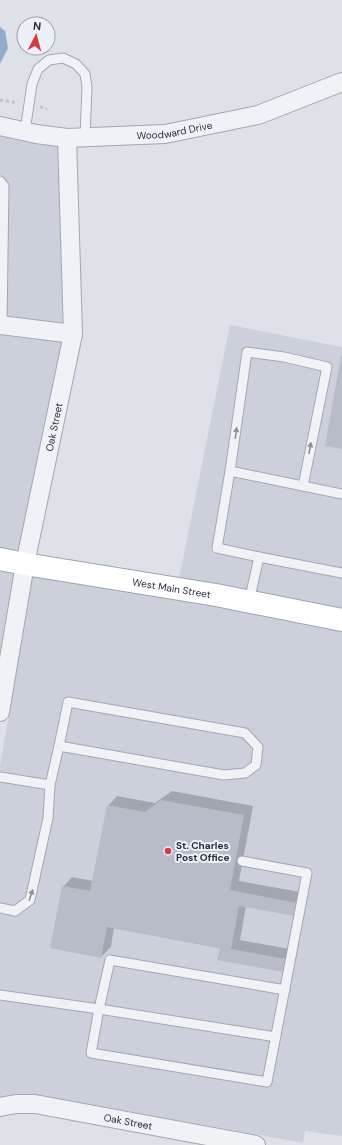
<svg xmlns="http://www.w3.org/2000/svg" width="342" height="1145" viewBox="0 0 342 1145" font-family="'DM Sans',sans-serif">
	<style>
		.built { fill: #cbd0da }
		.water { fill: #96abcb }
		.shadow { fill: #0003 }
		.building { fill: #b7bcc8 }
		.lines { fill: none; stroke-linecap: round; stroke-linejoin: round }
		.lane-casing { stroke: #a3a7b2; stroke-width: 11 }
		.street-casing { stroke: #a3a7b2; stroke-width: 20 }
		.primary-casing { stroke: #9ca4b5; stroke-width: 24 }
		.path { stroke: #bbbfc7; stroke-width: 2.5; stroke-dasharray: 3 3; stroke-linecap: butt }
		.lane { stroke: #f0f2f6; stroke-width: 9 }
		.street { stroke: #f0f2f6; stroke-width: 18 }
		.primary { stroke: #fff; stroke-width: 22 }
		.oneway { fill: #8b909b }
		.poi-dot { fill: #d63a45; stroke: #edf0f6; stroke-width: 1.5 }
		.labels { text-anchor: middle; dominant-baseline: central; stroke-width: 4; stroke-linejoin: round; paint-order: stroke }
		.street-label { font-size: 10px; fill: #262d40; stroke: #edf0f6 }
		.poi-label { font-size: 10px; font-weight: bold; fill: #262d40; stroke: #edf0f6; text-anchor: start }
	</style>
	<rect width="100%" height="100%" fill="#dee1e8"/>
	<g class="built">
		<polygon points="0,131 64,144 64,340 18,557 0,553"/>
		<polygon points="230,325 342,347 342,615 178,584"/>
		<polygon points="0,568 16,571 0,669"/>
		<polygon points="33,575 305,621 342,629 342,1136 305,1131 303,1143 39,1095 0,1100 0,766"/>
	</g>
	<polygon class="water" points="0,27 5,31 8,48 0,64"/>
	<polygon class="shadow" points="172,791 253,806 239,881 306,893 304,905 246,906 240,940 295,950 293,962 114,928 111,947 101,957 63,887 72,877 93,881 108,806 117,796 155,803"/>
	<g class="building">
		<polygon points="341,356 342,356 342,449 325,446"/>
		<polygon points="161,800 244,815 230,890 297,903 295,916 239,906 231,949 286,959 284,972 217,960 220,948 107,927 101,958 50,948 62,886 90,891 107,805 145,812"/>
	</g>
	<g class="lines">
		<defs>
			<g id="lane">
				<polyline points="25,131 32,84 38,69 49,60 63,58 76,64 85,74 87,87 85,137"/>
				<polyline points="0,181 4,186 2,325"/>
				<polyline points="230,471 247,352 284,357 327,367 303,486"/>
				<polyline points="259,557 342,573"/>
				<polyline points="249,602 259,557 217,548 230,471 342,494"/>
				<polygon points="68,702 245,733 258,747 256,765 245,773 224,775 59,746"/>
				<polyline points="0,777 50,785 59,746"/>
				<polyline points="0,908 15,911 30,900 48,818 50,785"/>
				<polyline points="0,995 99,1009 91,1053 267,1082 307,873 242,861"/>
				<polyline points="276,1037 99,1009 110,960 285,990"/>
			</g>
			<g id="street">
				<path id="s1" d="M0,126L36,134L67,138L165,134L258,115L342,82"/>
				<polyline points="0,325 73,334"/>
				<path id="s2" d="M0,712L25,564L73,334L67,138"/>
				<path id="s3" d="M0,1107L16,1104H35L256,1145"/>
			</g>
			<g id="primary">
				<path id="s4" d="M0,559L25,564L216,595L342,620"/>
			</g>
		</defs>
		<use href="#lane" class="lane-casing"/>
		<use href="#street" class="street-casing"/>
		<use href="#primary" class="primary-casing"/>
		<g class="path">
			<polyline points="0,100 17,103"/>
			<polyline points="40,107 47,109"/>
		</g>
		<use href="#lane" class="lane"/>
		<use href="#street" class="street"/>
		<use href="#primary" class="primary"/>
	</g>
	<defs><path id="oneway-solid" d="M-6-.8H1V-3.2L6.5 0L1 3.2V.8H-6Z"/></defs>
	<g class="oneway">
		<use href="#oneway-solid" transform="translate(236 433) rotate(-82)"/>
		<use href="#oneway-solid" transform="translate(310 448) rotate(-79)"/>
		<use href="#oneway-solid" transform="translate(31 895) rotate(-72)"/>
	</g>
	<circle class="poi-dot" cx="168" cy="851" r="4"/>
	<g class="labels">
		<g class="street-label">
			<text stroke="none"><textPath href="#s1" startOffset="176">Woodward Drive</textPath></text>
			<text stroke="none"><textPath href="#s2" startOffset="290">Oak Street</textPath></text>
			<text stroke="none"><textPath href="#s4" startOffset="174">West Main Street</textPath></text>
			<text stroke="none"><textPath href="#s3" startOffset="130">Oak Street</textPath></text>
		</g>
		<g class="poi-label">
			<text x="176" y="845">St. Charles<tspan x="176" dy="12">Post Office</tspan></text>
		</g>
	</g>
	<g transform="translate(36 36) rotate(6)"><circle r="19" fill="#edf0f6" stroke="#9da2ad"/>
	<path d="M0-3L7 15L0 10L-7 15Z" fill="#d63a45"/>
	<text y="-6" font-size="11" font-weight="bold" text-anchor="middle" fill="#262d40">N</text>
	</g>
</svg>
